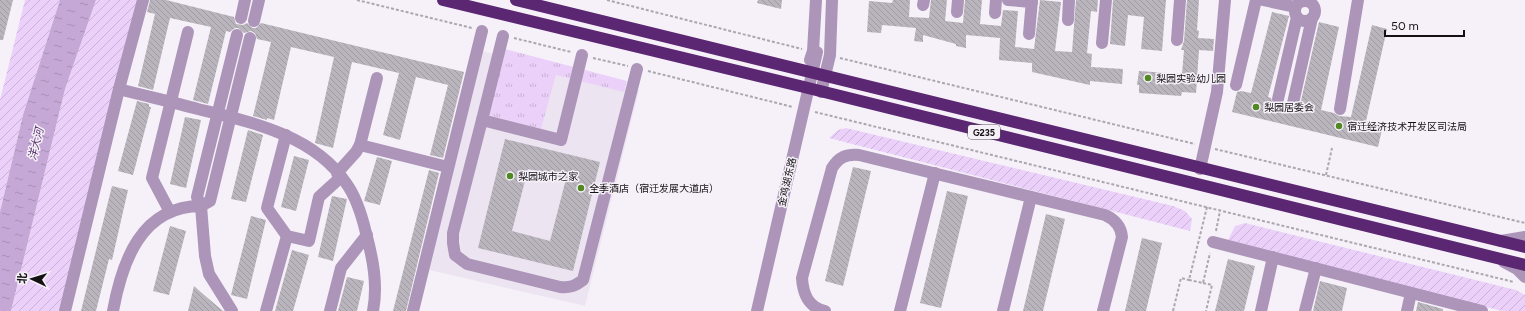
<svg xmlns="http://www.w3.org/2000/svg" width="1525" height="311" viewBox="0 0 1525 311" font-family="Figtree,'Noto Sans SC',sans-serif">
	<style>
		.built { fill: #ede4f2 }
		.grass { fill: url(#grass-tufts) }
		.garden { fill: url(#garden-furrows) }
		.water { fill: url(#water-ripples) }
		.building { fill: url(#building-back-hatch); fill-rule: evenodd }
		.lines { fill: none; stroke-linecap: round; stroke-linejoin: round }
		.path { stroke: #aba7ae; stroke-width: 2; stroke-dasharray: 3 2; stroke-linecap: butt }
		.minor { stroke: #ac95b9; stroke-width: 12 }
		.highway { stroke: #5b2772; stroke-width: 12 }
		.poi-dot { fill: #518821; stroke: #f6f1f9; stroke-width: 1.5 }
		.labels { text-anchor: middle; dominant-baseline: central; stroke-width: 3; stroke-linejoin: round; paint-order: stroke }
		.shield { fill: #f6f1f9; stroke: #575459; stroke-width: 1 }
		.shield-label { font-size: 9px; font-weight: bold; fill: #131114 }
		.poi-label { font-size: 10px; fill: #131114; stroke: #f6f1f9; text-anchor: start }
		.street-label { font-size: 10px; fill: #131114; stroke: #f6f1f9 }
		.water-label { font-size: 11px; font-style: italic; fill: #5c366e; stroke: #f6f1f9 }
	</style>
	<defs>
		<pattern id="grass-tufts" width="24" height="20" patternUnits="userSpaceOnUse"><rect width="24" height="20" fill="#ebd1f9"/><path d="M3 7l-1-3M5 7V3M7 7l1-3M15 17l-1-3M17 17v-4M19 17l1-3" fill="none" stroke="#c9b2d5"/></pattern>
		<pattern id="garden-furrows" width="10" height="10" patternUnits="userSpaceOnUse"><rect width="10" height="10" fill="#ebd1f9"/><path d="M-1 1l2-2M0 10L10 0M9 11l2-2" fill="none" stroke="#c9b2d5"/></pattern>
		<pattern id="water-ripples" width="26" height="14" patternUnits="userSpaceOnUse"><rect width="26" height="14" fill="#c5a8d5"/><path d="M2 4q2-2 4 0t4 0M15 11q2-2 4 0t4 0" fill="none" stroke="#a890b6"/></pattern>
		<pattern id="building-back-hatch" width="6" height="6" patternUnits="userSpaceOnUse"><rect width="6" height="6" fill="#bab5bd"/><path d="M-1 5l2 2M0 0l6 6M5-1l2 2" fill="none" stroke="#9f9ba2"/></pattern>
	</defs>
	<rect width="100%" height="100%" fill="#f6f1f9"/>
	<polygon class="built" points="478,50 639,90 585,306 425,269"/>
	<polygon class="grass" points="505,49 627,81 624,92 556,75 541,129 488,115"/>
	<g class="garden">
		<polygon points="25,0 60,0 23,115 0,212 0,100"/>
		<polygon points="96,0 137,0 60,311 11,311 65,89"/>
		<polygon points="846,128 1173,206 1185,211 1192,219 1190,231 829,138 838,130"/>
		<polygon points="1245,223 1516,290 1525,295 1525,311 1502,311 1228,240 1235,226"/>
	</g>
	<polygon class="water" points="60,0 96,0 65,89 11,311 0,311 0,212 23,115"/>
	<g class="building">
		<polygon points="0,0 13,0 3,40 0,40"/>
		<polygon points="150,0 166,0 234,17 236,24 243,25 247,23 253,28 256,28 261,23 464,72 443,158 430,155 448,85 416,77 400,140 383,135 399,73 352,62 333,148 315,143 334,57 291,47 274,120 267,118 267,120 253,116 271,42 257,39 255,33 251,31 244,33 238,28 235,28 230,32 226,31 208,104 193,100 211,27 170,18 153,90 138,86 155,14 147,12"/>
		<polygon points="758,0 782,0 781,9 757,3"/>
		<polygon points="893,0 910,0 909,17 929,18 931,0 947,0 945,21 963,23 965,0 982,0 980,24 1001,26 1003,10 1018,11 1015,47 1034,49 1040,0 1061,2 1055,51 1072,52 1076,0 1098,0 1097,12 1091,11 1087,53 1092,54 1091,67 1123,69 1122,84 1090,81 1090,85 1032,72 1032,63 999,60 1000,38 966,35 966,48 956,46 956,44 923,35 923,42 914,41 916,28 882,25 881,33 867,32 869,1 892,3"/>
		<polygon points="1113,0 1166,0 1162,51 1141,49 1144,17 1128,15 1125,46 1110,44"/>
		<polygon points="1187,0 1199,0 1197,30 1199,31 1198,38 1214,39 1213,51 1199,50 1196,93 1182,92 1181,96 1139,93 1139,85 1137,85 1139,71 1182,74 1184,50 1181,50 1184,41"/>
		<polygon points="1272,12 1289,16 1268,97 1271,98 1273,104 1276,106 1281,106 1286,102 1288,108 1292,110 1298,108 1300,105 1319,22 1339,27 1321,110 1334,113 1339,116 1351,117 1372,25 1387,29 1366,121 1383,125 1378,147 1232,112 1237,92 1241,91 1251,93"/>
		<polygon points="137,101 149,104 149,107 151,107 133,175 118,171"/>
		<polygon points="185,117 201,120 186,188 170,184"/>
		<polygon points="248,130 263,135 246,202 231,199"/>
		<path d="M505,139L600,162L573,271L478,248ZM528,169L566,179L550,241L512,231Z"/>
		<polygon points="294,156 309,160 296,211 281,207"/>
		<polygon points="377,157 392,161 380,205 364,201"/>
		<polygon points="853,167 871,171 843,286 825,281"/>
		<polygon points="429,170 439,173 406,311 393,311"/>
		<polygon points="112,186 128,190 112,260 109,259 96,311 81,311"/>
		<polygon points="947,191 968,196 941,308 920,303"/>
		<polygon points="332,196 347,199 333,261 318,257"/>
		<polygon points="1046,214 1065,219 1043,311 1023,311"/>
		<polygon points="251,216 266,220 247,299 231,295"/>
		<polygon points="170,226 186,231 169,295 153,291"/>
		<polygon points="1142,238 1162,243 1146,311 1125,311"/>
		<polygon points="292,250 309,255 293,311 275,311"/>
		<polygon points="1228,259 1255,266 1244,311 1215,311"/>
		<polygon points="347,277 364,281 357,311 338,311"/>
		<polygon points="1320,281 1347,288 1342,311 1313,311"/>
		<polygon points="194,286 203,294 223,311 188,311"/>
		<polygon points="1418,302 1443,309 1443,311 1416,311"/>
	</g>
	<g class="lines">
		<g class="path">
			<polyline points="357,0 472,28"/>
			<polyline points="607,0 802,49"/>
			<polyline points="514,38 571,52"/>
			<polyline points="593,58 628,66"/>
			<polyline points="840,58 1195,144"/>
			<polyline points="648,71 793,107"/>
			<polyline points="815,112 1514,282"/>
			<polyline points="1215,149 1525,223"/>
			<polyline points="1326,175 1332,148"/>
			<polyline points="1207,207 1189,280 1203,283 1210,253"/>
			<polyline points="1216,231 1220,211"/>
			<polyline points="1203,283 1212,285 1206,311"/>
			<polyline points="1173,311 1181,278 1189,280"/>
		</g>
		<g class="minor">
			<polyline points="1008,0 1032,2"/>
			<polyline points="1263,0 1295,7"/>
			<circle cx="1305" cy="11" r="10"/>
			<polyline points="923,5 924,0"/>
			<polyline points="957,12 958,0"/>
			<polyline points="995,13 996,0"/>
			<polyline points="241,18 245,0"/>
			<polyline points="1068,20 1069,0"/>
			<polyline points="254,21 259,0"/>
			<polyline points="1029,34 1032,0"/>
			<polyline points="237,35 197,197 201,206 210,201 250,38"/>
			<polyline points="1177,40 1180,0"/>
			<polyline points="1102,43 1106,0"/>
			<path d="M582,55L561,140L482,120L453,233V243L455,255L467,264L560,287C570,288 575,286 583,280L637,69"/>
			<polyline points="810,60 813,51 816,0"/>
			<polyline points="1236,85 1256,0"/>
			<path d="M119,89C146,96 172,102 198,109C251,122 314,135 346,183C357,198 362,216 366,233C373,259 378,285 373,311"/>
			<polyline points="821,92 830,55 832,0"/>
			<polyline points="1278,99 1297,17"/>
			<polyline points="1293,103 1312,18"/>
			<polyline points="1340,109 1358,0"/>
			<polyline points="482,120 503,36"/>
			<polyline points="286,135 267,208 287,236 309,241 319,197 341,177"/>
			<polyline points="360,145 448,167"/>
			<polyline points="1200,169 1217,92 1225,0"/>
			<polyline points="337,173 356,152 360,145 377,78"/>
			<polyline points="170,212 152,178 188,32"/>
			<polyline points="1501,241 1525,237"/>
			<polyline points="1213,242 1482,311"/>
			<polyline points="1504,262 1517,269 1525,277"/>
			<polyline points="65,311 119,89 143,0"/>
			<path d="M113,311C122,262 141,206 201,206L205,256L209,274L232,311"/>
			<polyline points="266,311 287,236"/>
			<polyline points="330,311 341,268 367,235"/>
			<polyline points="413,311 482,31"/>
			<polyline points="757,311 817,52"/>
			<path d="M825,311C808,307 803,294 802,278L832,168C839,157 846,154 859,155L1105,215C1114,219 1121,226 1122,237L1103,311"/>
			<polyline points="900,311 935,173"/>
			<polyline points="1003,311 1031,197"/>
			<polyline points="1261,311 1273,257"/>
			<polyline points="1305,311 1316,268"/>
			<polyline points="1407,311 1411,293"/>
		</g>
		<g class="highway">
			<polyline points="443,0 804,87 1525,265"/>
			<polyline points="516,0 1525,247"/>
		</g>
	</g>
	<g class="poi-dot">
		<circle cx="1148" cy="78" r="4"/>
		<circle cx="1256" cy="107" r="4"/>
		<circle cx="1339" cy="126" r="4"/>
		<circle cx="510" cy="176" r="4"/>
		<circle cx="581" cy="188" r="4"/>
	</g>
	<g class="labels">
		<rect class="shield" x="968" y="125" width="32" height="14" rx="3"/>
		<g class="shield-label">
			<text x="984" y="132">G235</text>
		</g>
		<g class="poi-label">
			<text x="1156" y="78">梨园实验幼儿园</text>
			<text x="1264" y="107">梨园居委会</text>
			<text x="1347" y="126">宿迁经济技术开发区司法局</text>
			<text x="518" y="176">梨园城市之家</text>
			<text x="589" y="188">全季酒店（宿迁发展大道店）</text>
		</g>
		<g class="street-label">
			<text transform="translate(787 182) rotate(-77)">金鸡湖东路</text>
		</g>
		<g class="water-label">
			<text transform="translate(36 144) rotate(-76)">洋大河</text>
		</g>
	</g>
	<g transform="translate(32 279) rotate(274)" stroke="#f6f1f9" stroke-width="3" paint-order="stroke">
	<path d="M0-3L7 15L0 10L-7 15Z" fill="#131114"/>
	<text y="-6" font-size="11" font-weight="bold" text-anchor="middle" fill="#131114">北</text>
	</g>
	<path d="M1385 30v6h79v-6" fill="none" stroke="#131114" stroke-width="2"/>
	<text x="1391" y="30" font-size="12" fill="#131114" stroke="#f6f1f9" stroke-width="3" paint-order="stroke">50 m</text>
</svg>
